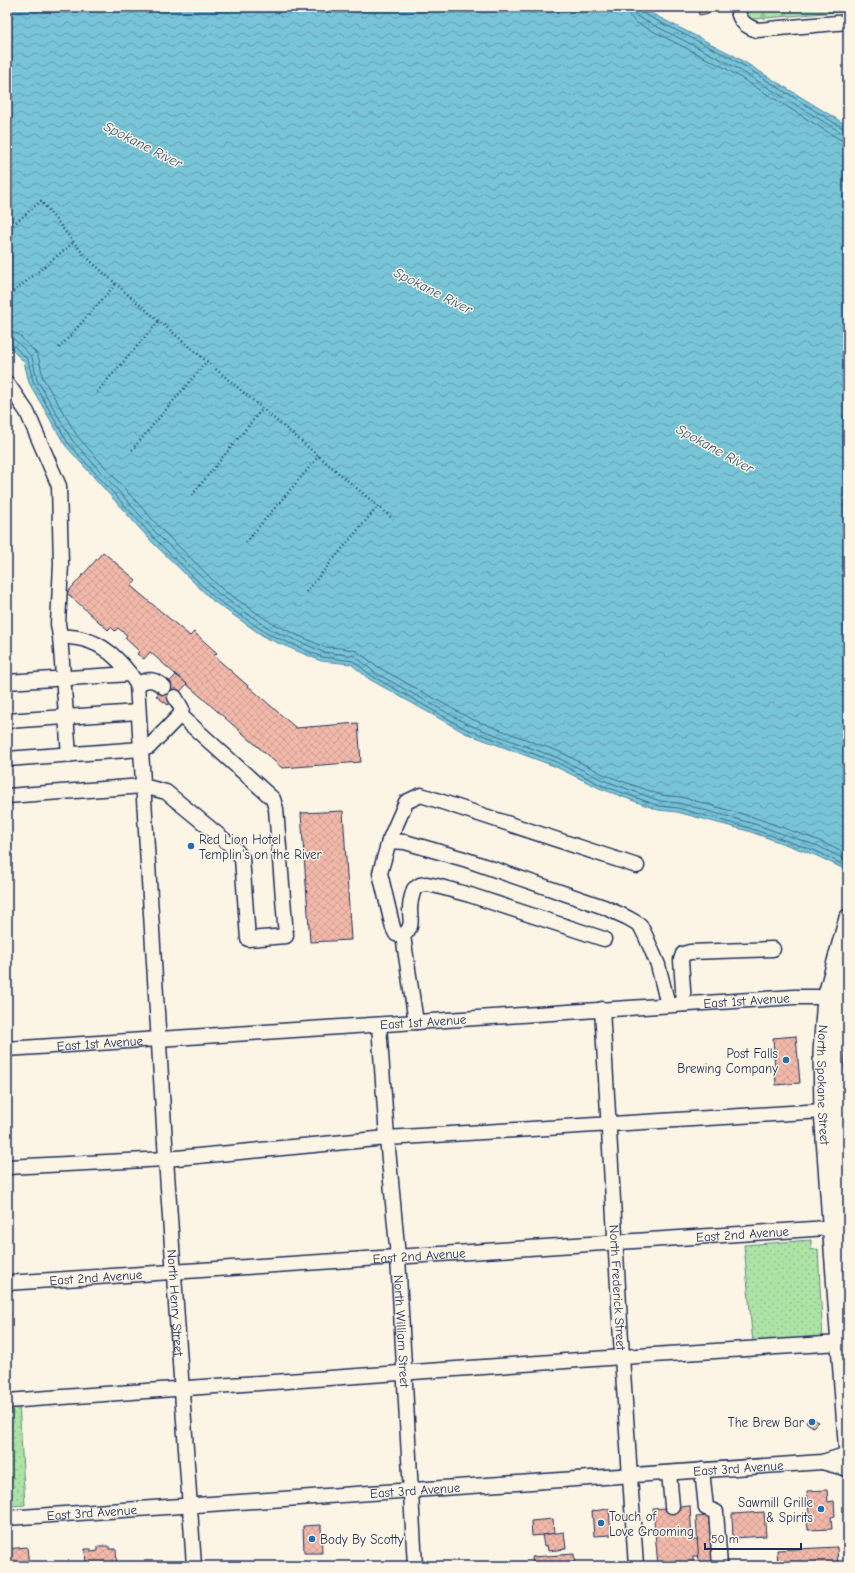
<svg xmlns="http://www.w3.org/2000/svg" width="855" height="1573" viewBox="0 0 855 1573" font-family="'Comic Neue',sans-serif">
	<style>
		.grass { fill: url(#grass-dots); stroke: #648982 }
		.forest { fill: url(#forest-firs); stroke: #648982 }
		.water { fill: url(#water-waves); stroke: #5389a7 }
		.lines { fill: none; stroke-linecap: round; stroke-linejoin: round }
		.shore { stroke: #406b8e; stroke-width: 1 }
		.building { fill: url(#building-cross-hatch); stroke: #1b2f5e }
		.minor-casing { stroke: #1b2f5e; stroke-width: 17 }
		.major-casing { stroke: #1b2f5e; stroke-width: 20 }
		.path { stroke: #1b2f5e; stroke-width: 2.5; stroke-dasharray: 1 3; stroke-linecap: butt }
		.minor { stroke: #fcf5e5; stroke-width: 14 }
		.major { stroke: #fcf5e5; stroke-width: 17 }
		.poi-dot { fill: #1f6fb2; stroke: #fcf5e5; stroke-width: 1.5 }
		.labels { text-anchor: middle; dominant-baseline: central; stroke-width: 3; stroke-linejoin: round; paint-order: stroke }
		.poi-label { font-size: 13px; fill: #1b2f5e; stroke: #fcf5e5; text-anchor: start }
		.street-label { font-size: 13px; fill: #1b2f5e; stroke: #fcf5e5 }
		.water-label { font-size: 14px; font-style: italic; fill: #32547c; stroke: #fcf5e5 }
	</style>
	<defs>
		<pattern id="grass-dots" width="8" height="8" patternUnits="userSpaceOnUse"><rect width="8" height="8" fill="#aee3a6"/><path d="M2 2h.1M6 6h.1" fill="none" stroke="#95c391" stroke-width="1.8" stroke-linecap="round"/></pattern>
		<pattern id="forest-firs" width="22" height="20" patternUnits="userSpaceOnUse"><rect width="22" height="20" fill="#aee3a6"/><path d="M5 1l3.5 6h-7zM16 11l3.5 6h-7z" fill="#95c391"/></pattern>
		<pattern id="water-waves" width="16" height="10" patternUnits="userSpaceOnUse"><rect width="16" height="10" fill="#78c5d7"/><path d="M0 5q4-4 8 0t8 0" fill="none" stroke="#62a0b2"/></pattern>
		<pattern id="building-cross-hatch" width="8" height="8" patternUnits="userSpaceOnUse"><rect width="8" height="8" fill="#f2b9a9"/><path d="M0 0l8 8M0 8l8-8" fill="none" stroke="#cf9f94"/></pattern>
	</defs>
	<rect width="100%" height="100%" fill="#fcf5e5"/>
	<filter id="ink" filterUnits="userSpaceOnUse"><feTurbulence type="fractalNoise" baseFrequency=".025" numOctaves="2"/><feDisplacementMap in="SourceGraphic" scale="8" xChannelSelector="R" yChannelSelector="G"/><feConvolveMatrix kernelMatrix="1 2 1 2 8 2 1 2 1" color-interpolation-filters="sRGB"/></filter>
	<g filter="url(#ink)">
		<g class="grass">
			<polygon points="811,1240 811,1250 818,1249 823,1340 753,1344 744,1245"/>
			<polygon points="19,1402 25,1505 7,1506 7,1403"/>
		</g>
		<polygon class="forest" points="742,7 848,7 848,11 742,20"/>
		<polygon class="water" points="7,7 639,7 733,55 848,126 848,871 815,855 748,831 677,812 658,810 599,788 554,766 465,733 369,679 351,664 321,661 266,638 213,601 151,541 65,445 29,383 24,362 7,345"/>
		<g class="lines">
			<g class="shore">
				<polyline points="627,7 629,15 635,22 725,68 839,139 848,141"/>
				<polyline points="633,7 634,12 638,17 728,63 842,133 848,135"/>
				<polyline points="638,7 640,12 731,58 844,129 848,130"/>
				<polyline points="7,331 18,334 36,353 39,359 43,378 77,436 162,530 223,590 273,624 324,647 342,648 357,651 378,667 471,719 560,752 605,775 661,795 681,797 753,817 820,841 848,855"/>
				<polyline points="7,337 14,339 32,357 37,380 72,440 158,535 219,594 270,629 323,652 355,656 374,672 469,725 558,758 603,780 660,801 679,803 751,823 818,846 848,861"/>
				<polyline points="7,342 11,343 28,360 33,381 68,443 154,538 215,598 268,634 322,657 353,661 372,676 466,729 556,762 601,785 659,806 678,808 749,828 816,851 848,867"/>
			</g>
		</g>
		<g class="building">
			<polygon points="690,7 709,7 710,13 699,15 698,10 692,11"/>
			<polygon points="103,552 136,580 131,586 190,636 194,632 217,653 214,656 296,728 358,723 361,762 282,768 150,652 144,659 137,654 139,651 125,638 127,635 118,628 115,631 111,627 108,630 67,593"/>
			<polygon points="176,675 187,684 168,705 156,696"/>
			<polygon points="343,811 351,940 310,942 301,813"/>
			<polygon points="796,1036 800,1083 776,1085 773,1038"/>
			<polygon points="811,1416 818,1422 813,1427 806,1422"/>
			<polygon points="827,1490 828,1502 834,1501 835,1516 831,1517 832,1529 808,1530 807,1516 809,1516 807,1491"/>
			<polygon points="690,1506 692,1540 698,1540 699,1556 693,1556 693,1566 658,1566 653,1509"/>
			<polygon points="609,1509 611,1535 594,1536 592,1511"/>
			<polygon points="764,1512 766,1536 733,1538 732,1514"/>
			<polygon points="713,1516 716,1563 699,1564 696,1517"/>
			<polygon points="553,1519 554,1534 532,1536 531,1521"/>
			<polygon points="321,1525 322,1553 304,1553 303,1526"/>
			<polygon points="564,1532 566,1549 548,1551 547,1545 544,1546 542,1535"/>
			<polygon points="98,1546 109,1546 109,1549 116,1549 117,1566 86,1566 85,1549 91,1549 91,1552 98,1551"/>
			<polygon points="27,1547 29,1566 7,1566 7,1549"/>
			<polygon points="837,1547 838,1566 778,1566 777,1550"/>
			<polygon points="574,1554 575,1566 533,1566 532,1557"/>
		</g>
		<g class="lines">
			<defs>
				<g id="minor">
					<path d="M737,7C739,20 744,26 757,30L848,22"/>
					<path id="s1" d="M7,383L27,412L59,486L61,564L58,624L60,636C67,637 75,637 82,639C105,644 124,664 137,684L166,1159L194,1566"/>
					<polyline points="60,636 69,755"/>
					<polyline points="7,682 130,674"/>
					<path d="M137,684C149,678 154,679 164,687"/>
					<polyline points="175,697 182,709 180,715"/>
					<polyline points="7,721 138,712"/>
					<polyline points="7,759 141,749 149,747 180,715 273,799 276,809 286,936 248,939 242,858 233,847 166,792 143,786 7,796"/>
					<polyline points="389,841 406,802 421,795 637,866"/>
					<path d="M403,936C414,925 410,922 410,909C410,902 412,895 414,889L420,885L427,884L437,886L470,895L604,939"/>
					<polyline points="684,1004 681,960 683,954 690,952 773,949"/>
					<path id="s2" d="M602,1009L622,1357L636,1566"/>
					<polyline points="416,1022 403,936 396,934 393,928 380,873 389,841 405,842 464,859 604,907 628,918 640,925 646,937 658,965 668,1005"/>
					<path id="s3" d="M379,1025L387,1138L398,1257L415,1566"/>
					<path id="s4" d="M7,1049L794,997H816L835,999"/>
					<polyline points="7,1167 166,1159 387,1138 823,1111"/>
					<path id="s5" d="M7,1283L842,1227"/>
					<polyline points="7,1401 622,1357 840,1343"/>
					<polyline points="822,1462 848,1469"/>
					<polyline points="702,1470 706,1508 716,1512 720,1566"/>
					<polyline points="669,1473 672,1506"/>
					<path id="s6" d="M7,1518L822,1462L848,1454"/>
				</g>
				<g id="major">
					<path id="s7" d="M848,918L826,998L822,1052L823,1111L848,1455"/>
					<polyline points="843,966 835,1064 848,1262"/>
				</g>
			</defs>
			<use href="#minor" class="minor-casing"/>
			<use href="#major" class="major-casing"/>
			<g class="path">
				<polyline points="7,230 41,201 84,255 126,293 393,519"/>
				<polyline points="7,297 74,242"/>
				<polyline points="59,348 116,284"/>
				<polyline points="97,392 159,321"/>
				<polyline points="132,450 207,361"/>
				<polyline points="192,495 263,408"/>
				<polyline points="246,542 319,456"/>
				<polyline points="306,592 378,506"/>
			</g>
			<use href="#minor" class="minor"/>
			<use href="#major" class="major"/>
		</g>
	</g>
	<g class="poi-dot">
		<circle cx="191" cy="846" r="4"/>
		<circle cx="786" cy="1060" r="4"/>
		<circle cx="812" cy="1422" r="4"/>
		<circle cx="821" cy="1509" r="4"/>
		<circle cx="601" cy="1523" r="4"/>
		<circle cx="312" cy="1539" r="4"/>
	</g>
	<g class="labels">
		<g class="poi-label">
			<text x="199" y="839">Red Lion Hotel<tspan x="199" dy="15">Templin's on the River</tspan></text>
			<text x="778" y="1053" text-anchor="end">Post Falls<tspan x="778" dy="15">Brewing Company</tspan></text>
			<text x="804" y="1422" text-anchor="end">The Brew Bar</text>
			<text x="813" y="1502" text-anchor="end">Sawmill Grille<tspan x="813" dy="15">&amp; Spirits</tspan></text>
			<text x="609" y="1516">Touch of<tspan x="609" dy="15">Love Grooming</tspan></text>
			<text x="320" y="1539">Body By Scotty</text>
		</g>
		<g class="street-label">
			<text stroke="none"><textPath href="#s4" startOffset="741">East 1st Avenue</textPath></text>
			<text stroke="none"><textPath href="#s4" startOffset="417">East 1st Avenue</textPath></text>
			<text stroke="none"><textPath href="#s4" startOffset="93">East 1st Avenue</textPath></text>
			<text stroke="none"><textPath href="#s7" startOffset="170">North Spokane Street</textPath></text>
			<text stroke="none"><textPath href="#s5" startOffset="737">East 2nd Avenue</textPath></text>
			<text stroke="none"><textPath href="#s5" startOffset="413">East 2nd Avenue</textPath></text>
			<text stroke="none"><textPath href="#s5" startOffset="89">East 2nd Avenue</textPath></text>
			<text stroke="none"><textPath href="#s2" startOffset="279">North Frederick Street</textPath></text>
			<text stroke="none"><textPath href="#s1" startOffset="981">North Henry Street</textPath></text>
			<text stroke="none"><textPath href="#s3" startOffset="307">North William Street</textPath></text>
			<text stroke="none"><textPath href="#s6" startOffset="733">East 3rd Avenue</textPath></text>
			<text stroke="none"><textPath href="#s6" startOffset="409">East 3rd Avenue</textPath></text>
			<text stroke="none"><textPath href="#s6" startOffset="85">East 3rd Avenue</textPath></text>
		</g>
		<g class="water-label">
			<text transform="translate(143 145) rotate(27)">Spokane River</text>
			<text transform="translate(433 291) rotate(27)">Spokane River</text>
			<text transform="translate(715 449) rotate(29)">Spokane River</text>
		</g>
	</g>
	<rect width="855" height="1573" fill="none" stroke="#fcf5e5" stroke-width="24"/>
	<rect x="12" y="12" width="831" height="1549" fill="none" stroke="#1b2f5e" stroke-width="1.5" filter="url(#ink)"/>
	<path d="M705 1543v6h96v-6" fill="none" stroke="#1b2f5e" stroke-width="2"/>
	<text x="711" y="1543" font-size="12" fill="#1b2f5e" stroke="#fcf5e5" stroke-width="3" paint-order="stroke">50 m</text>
</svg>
